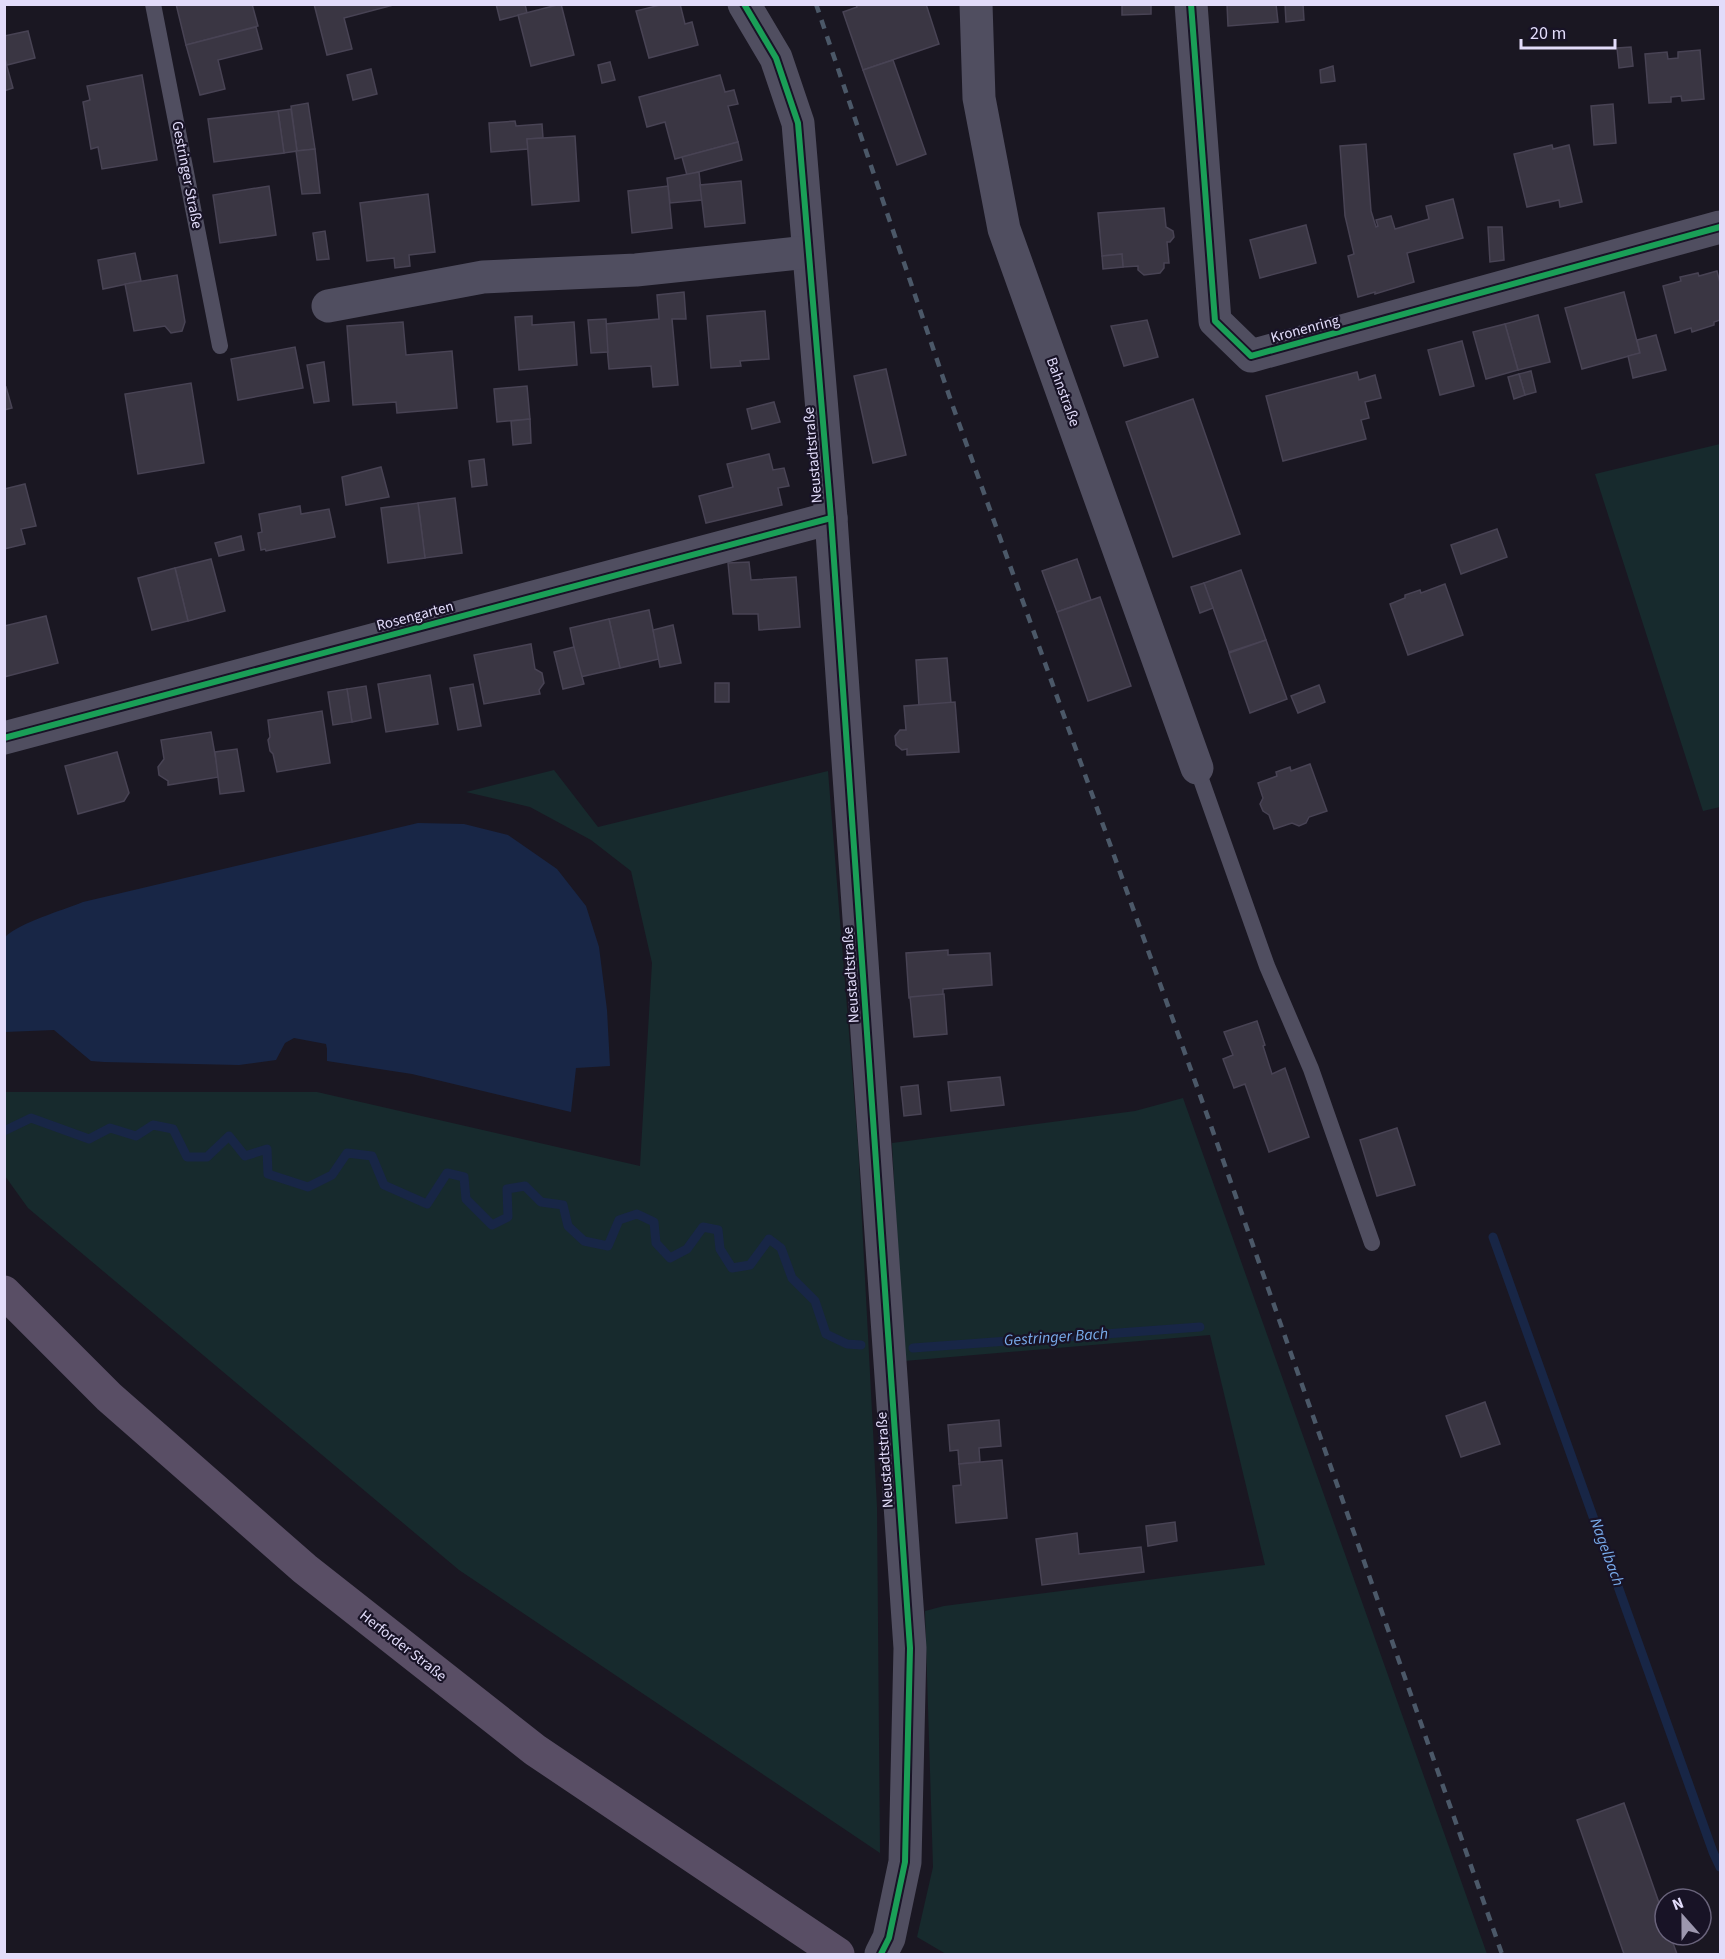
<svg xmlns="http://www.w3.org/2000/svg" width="1725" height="1959" viewBox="0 0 1725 1959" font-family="'Source Sans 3',sans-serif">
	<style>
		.green { fill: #172a2d }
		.water { fill: #182646 }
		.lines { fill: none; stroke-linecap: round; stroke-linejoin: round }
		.stream { stroke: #182646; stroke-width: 9 }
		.building { fill: #3a3643; stroke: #484354; stroke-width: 1.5 }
		.lane { stroke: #504e60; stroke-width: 16 }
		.street { stroke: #504e60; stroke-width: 33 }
		.primary { stroke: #594e65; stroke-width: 33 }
		.rail { stroke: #4b5868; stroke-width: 4.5; stroke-dasharray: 9 8; stroke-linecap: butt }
		.cycleway-casing { stroke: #181326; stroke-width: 10 }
		.cycleway { stroke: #1a9f57; stroke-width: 6 }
		.labels { text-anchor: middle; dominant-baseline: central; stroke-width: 4.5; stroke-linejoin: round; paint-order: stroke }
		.street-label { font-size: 15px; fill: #e2dcfa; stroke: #181326 }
		.water-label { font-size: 16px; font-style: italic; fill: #79acec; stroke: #181326 }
	</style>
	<rect width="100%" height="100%" fill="#1a1722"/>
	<g class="green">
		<polygon points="1720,444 1720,807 1703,811 1595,474"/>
		<polygon points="554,770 598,827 828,771 858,1145 877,1507 880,1853 459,1570 28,1208 5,1176 5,1092 317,1092 640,1166 652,963 631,871 591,840 530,807 466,792"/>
		<polygon points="1183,1098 1487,1954 946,1954 917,1937 933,1867 925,1611 944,1606 1265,1565 1210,1335 904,1361 892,1143 1135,1111"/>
	</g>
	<path class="water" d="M418,823L464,824L508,835L557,869L586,906L599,947L607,1010L610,1066L576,1068L571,1112L412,1074L327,1061V1049L326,1044L294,1038L285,1043L276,1060L239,1065L104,1062L91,1061L54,1030L5,1032V937C21,922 61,911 83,902Z"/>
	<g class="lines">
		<g class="stream">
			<polyline points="4,1131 31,1118 89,1139 110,1128 136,1136 153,1125 173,1129 187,1157 207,1157 229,1136 245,1156 267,1149 268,1174 308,1187 332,1175 347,1153 372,1156 384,1185 427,1204 447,1173 464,1177 466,1199 492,1225 508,1217 507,1189 525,1186 541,1202 563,1205 568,1226 584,1241 608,1246 619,1220 637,1214 654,1222 656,1243 670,1258 687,1249 703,1227 718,1230 720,1249 732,1268 750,1265 769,1239 781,1248 792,1278 815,1301 826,1334 847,1344 861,1345"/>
			<polyline points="1493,1237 1713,1852 1720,1867"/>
			<polyline points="913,1348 1200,1327"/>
		</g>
	</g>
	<g class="building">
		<polygon points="176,4 252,4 258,26 186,45"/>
		<polygon points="314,4 397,4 344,18 352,49 327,55"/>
		<polygon points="496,4 525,4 527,13 500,20"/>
		<polygon points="561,4 574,55 531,66 518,15"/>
		<polygon points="680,4 685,24 692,22 698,45 649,58 636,11 664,4"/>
		<polygon points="856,4 926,4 939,44 863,70 843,12 857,7"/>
		<polygon points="1122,4 1151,4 1151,14 1122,15"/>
		<polygon points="1227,4 1276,4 1278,22 1228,26"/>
		<polygon points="1285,4 1303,4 1304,20 1286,22"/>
		<polygon points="256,27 262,49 218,60 225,89 200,95 186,45"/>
		<polygon points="28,31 35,58 7,65 4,56 4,36"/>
		<polygon points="1631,47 1633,66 1619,68 1617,48"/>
		<polygon points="1700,50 1704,99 1682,101 1681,96 1671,97 1671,102 1649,103 1645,54 1667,52 1668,59 1678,58 1678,52"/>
		<polygon points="4,56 13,88 4,91"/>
		<polygon points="893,60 926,154 897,165 863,70"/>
		<polygon points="610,62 615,80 602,83 598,65"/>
		<polygon points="1333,66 1335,81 1321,83 1320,70"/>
		<polygon points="371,69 377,94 353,100 347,75"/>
		<polygon points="142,75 157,160 102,169 98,147 91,149 83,102 90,100 87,86"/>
		<polygon points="720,75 725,92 734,90 738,104 728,106 738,142 675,159 665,122 647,127 639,97"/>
		<polygon points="308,103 315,149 297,151 291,106"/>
		<polygon points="1613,104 1616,143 1594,145 1591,106"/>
		<polygon points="291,109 297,151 284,153 278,111"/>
		<polygon points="278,111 284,153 214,162 208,119"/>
		<polygon points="515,121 516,126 542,124 543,138 527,139 528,149 491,152 489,123"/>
		<polygon points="575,136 579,201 532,205 527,139"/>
		<polygon points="738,142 742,160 687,175 682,157"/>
		<polygon points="1366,144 1371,211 1376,227 1378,226 1376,220 1391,216 1395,229 1429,219 1426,206 1453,199 1463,238 1407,253 1414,282 1375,294 1375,292 1358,297 1348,256 1354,254 1345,216 1340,146"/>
		<polygon points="1552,145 1553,149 1569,145 1582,202 1560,207 1559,200 1527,207 1514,154"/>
		<polygon points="315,149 320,193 302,194 296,151"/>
		<polygon points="699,172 702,200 670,203 667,178"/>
		<polygon points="741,181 745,223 705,227 700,185"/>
		<polygon points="269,186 276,235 220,243 213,195"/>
		<polygon points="668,186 672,228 632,233 628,191"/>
		<polygon points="428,194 435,252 409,255 410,266 395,268 394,258 367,261 360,203"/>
		<polygon points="1164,208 1166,227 1173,231 1174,237 1170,242 1167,242 1169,263 1164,263 1164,268 1160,273 1144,275 1138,270 1138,266 1123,267 1122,254 1102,256 1098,213"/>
		<polygon points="1306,225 1316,263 1260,278 1250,240"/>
		<polygon points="1488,227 1502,227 1504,260 1490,262"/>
		<polygon points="325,231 329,259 317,260 313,233"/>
		<polygon points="135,253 141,281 103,289 98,260"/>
		<polygon points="1122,254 1123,267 1103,269 1102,256"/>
		<polygon points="1717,271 1720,283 1720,320 1714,322 1714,325 1692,332 1691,328 1675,333 1663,286 1681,281 1680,277 1698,273 1699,276"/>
		<polygon points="177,275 185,322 182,331 171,333 165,326 134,331 125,284"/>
		<polygon points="684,292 686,319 672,319 678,385 653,387 651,366 609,369 605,324 659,319 657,295"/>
		<polygon points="1624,292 1640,353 1582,369 1565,308"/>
		<polygon points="765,311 769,359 740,361 741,366 711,368 707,316"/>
		<polygon points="1538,315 1550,362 1518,370 1505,324"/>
		<polygon points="532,316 532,325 574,322 577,365 519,370 515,317"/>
		<polygon points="606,319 608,352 591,353 588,320"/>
		<polygon points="1147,320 1158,357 1124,366 1111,326"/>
		<polygon points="403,322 406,355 452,351 457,408 397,413 396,402 353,405 347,326"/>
		<polygon points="1505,324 1518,370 1486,379 1473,332"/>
		<polygon points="1656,335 1666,370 1633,378 1628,356 1640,353 1637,340"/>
		<polygon points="1462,341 1474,386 1440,395 1428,350"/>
		<polygon points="295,347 303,388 238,400 231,359"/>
		<polygon points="324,362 329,401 314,403 307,365"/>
		<polygon points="886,369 906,455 873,463 854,376"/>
		<polygon points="1531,371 1536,392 1525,395 1519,374"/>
		<polygon points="1357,372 1359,380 1375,375 1381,398 1365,402 1369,418 1361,420 1366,439 1283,461 1266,396"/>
		<polygon points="1519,374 1525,395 1514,399 1508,377"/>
		<polygon points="191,383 204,463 138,474 125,394"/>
		<polygon points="527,386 530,419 497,422 494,389"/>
		<polygon points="6,387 12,408 4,410 4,388"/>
		<polygon points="1193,399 1240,534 1173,557 1126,422"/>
		<polygon points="774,402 780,422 752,429 747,409"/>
		<polygon points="530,419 531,443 513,445 511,421"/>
		<polygon points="769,454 773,470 784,468 789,486 778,488 782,505 706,523 699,496 733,487 727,464"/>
		<polygon points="484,459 487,485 472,487 469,461"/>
		<polygon points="381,467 389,497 346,505 342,477"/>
		<polygon points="25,484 36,526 21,529 25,544 4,549 4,489"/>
		<polygon points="455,498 462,553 425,558 418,503"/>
		<polygon points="418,503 425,558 388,563 381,508"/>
		<polygon points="300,506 301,514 329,509 335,537 266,551 265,549 261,550 258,533 262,532 259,514"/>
		<polygon points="1497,529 1507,557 1461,574 1451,545"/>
		<polygon points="241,536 244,550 219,556 215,543"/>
		<polygon points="211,559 225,611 188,621 175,568"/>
		<polygon points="1077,559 1091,600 1057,612 1042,571"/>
		<polygon points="749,562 751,580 796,577 800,627 759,630 758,614 733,614 728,563"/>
		<polygon points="175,568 188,621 152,630 138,578"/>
		<polygon points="1241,570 1266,640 1229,652 1204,583"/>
		<polygon points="1204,583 1213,608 1200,613 1191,587"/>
		<polygon points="1445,584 1463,635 1408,655 1390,604 1405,598 1405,595 1420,590 1421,593"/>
		<polygon points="1100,597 1131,686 1088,701 1057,612"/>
		<polygon points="649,610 659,659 620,668 609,619"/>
		<polygon points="46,616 58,663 4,677 4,626"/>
		<polygon points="609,619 620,668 580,677 570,628"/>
		<polygon points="673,625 681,663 660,667 653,630"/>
		<polygon points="1266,640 1287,699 1250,713 1229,653"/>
		<polygon points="531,644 535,669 542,673 544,683 539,690 540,694 484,704 474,655"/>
		<polygon points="574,647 584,684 563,689 554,652"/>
		<polygon points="947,658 951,703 919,706 916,660"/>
		<polygon points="430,675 438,724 386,732 378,684"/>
		<rect x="715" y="683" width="14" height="19"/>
		<polygon points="473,684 481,726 458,730 450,688"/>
		<polygon points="1319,685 1325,702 1298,713 1291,696"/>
		<polygon points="366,686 371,718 352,722 347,689"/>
		<polygon points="347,689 352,722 333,725 328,692"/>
		<polygon points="955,702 959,752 907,755 907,749 902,750 896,745 895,736 900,730 906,730 904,706"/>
		<polygon points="322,711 330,763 277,772 273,754 270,751 268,740 270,737 268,720"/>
		<polygon points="211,732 219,777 168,785 168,781 159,775 158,767 164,759 161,740"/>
		<polygon points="237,749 244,791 220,794 215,752"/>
		<polygon points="117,752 129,793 124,801 78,814 65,766"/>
		<polygon points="1310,764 1327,811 1309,817 1306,823 1299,826 1292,823 1274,829 1269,815 1263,811 1260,804 1263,798 1258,783 1277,776 1276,772 1290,767 1291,771"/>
		<polygon points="948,950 948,955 990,953 992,985 943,989 943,995 909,998 906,953"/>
		<polygon points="944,994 947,1034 914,1037 910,997"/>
		<polygon points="1257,1021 1265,1045 1263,1046 1272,1074 1285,1068 1309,1137 1269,1152 1245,1084 1234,1088 1223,1059 1233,1055 1224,1032"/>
		<polygon points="1000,1077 1004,1105 951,1111 948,1082"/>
		<polygon points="918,1085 921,1114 904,1116 901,1087"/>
		<polygon points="1397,1128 1415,1185 1377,1196 1360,1140"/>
		<polygon points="1485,1402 1500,1444 1461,1457 1446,1416"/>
		<polygon points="999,1420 1001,1446 979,1448 980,1462 959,1464 958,1450 950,1451 948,1425"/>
		<polygon points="1002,1460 1007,1518 956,1523 953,1486 961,1485 959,1464"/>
		<polygon points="1175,1522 1177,1541 1148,1546 1146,1526"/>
		<polygon points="1077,1533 1079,1554 1141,1547 1144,1572 1042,1585 1036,1539"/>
		<polygon points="1624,1803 1665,1920 1665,1935 1670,1935 1677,1954 1624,1954 1577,1820"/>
	</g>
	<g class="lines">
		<g class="lane">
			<polyline points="153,4 220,346"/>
			<polyline points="1197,768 1267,966 1311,1069 1372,1243"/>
		</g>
		<g class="street">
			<polyline points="744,4 776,58 798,123 831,518 910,1648 905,1862 889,1938 881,1954"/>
			<polyline points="976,4 979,98 1004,229 1197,768"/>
			<polyline points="1191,4 1215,321 1251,356 1720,227"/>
			<polyline points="328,306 483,277 636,270 808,252"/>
			<polyline points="4,738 831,518"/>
		</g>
		<polyline class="primary" points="4,1292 109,1397 305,1569 535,1750 838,1954"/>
		<polyline class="rail" points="816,4 952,404 1210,1123 1502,1954"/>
		<defs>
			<g id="cycleway">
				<polyline points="744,4 776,58 798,123 831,518 910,1648 905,1862 889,1938 881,1954"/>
				<polyline points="1191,4 1215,321 1251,356 1720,227"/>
				<polyline points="4,738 831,518"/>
			</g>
		</defs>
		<use href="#cycleway" class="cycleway-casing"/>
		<use href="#cycleway" class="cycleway"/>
	</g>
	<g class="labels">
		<g class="street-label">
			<text transform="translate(187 175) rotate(79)">Gestringer Straße</text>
			<text transform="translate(1305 329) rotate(-15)">Kronenring</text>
			<text transform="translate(1063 392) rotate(70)">Bahnstraße</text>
			<text transform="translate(813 455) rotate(-95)">Neustadtstraße</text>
			<text transform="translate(415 616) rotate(-15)">Rosengarten</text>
			<text transform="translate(851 975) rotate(-94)">Neustadtstraße</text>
			<text transform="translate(885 1460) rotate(-94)">Neustadtstraße</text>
			<text transform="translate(403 1646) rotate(38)">Herforder Straße</text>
		</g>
		<g class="water-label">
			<text transform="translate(1056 1337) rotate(-4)">Gestringer Bach</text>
			<text transform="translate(1607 1552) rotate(70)">Nagelbach</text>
		</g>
	</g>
	<rect width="1725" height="1959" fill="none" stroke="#e2dcfa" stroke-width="12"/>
	<g transform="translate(1683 1917) rotate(339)"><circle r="28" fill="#181326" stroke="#69637b" stroke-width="1.5"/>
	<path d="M0-4.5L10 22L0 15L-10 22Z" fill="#9c97ae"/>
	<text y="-9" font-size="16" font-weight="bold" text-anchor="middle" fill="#e2dcfa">N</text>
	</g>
	<path d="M1521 39v9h94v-9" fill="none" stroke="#e2dcfa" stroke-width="3"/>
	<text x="1530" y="39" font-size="18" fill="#e2dcfa" stroke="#181326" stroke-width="4.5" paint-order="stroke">20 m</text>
</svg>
